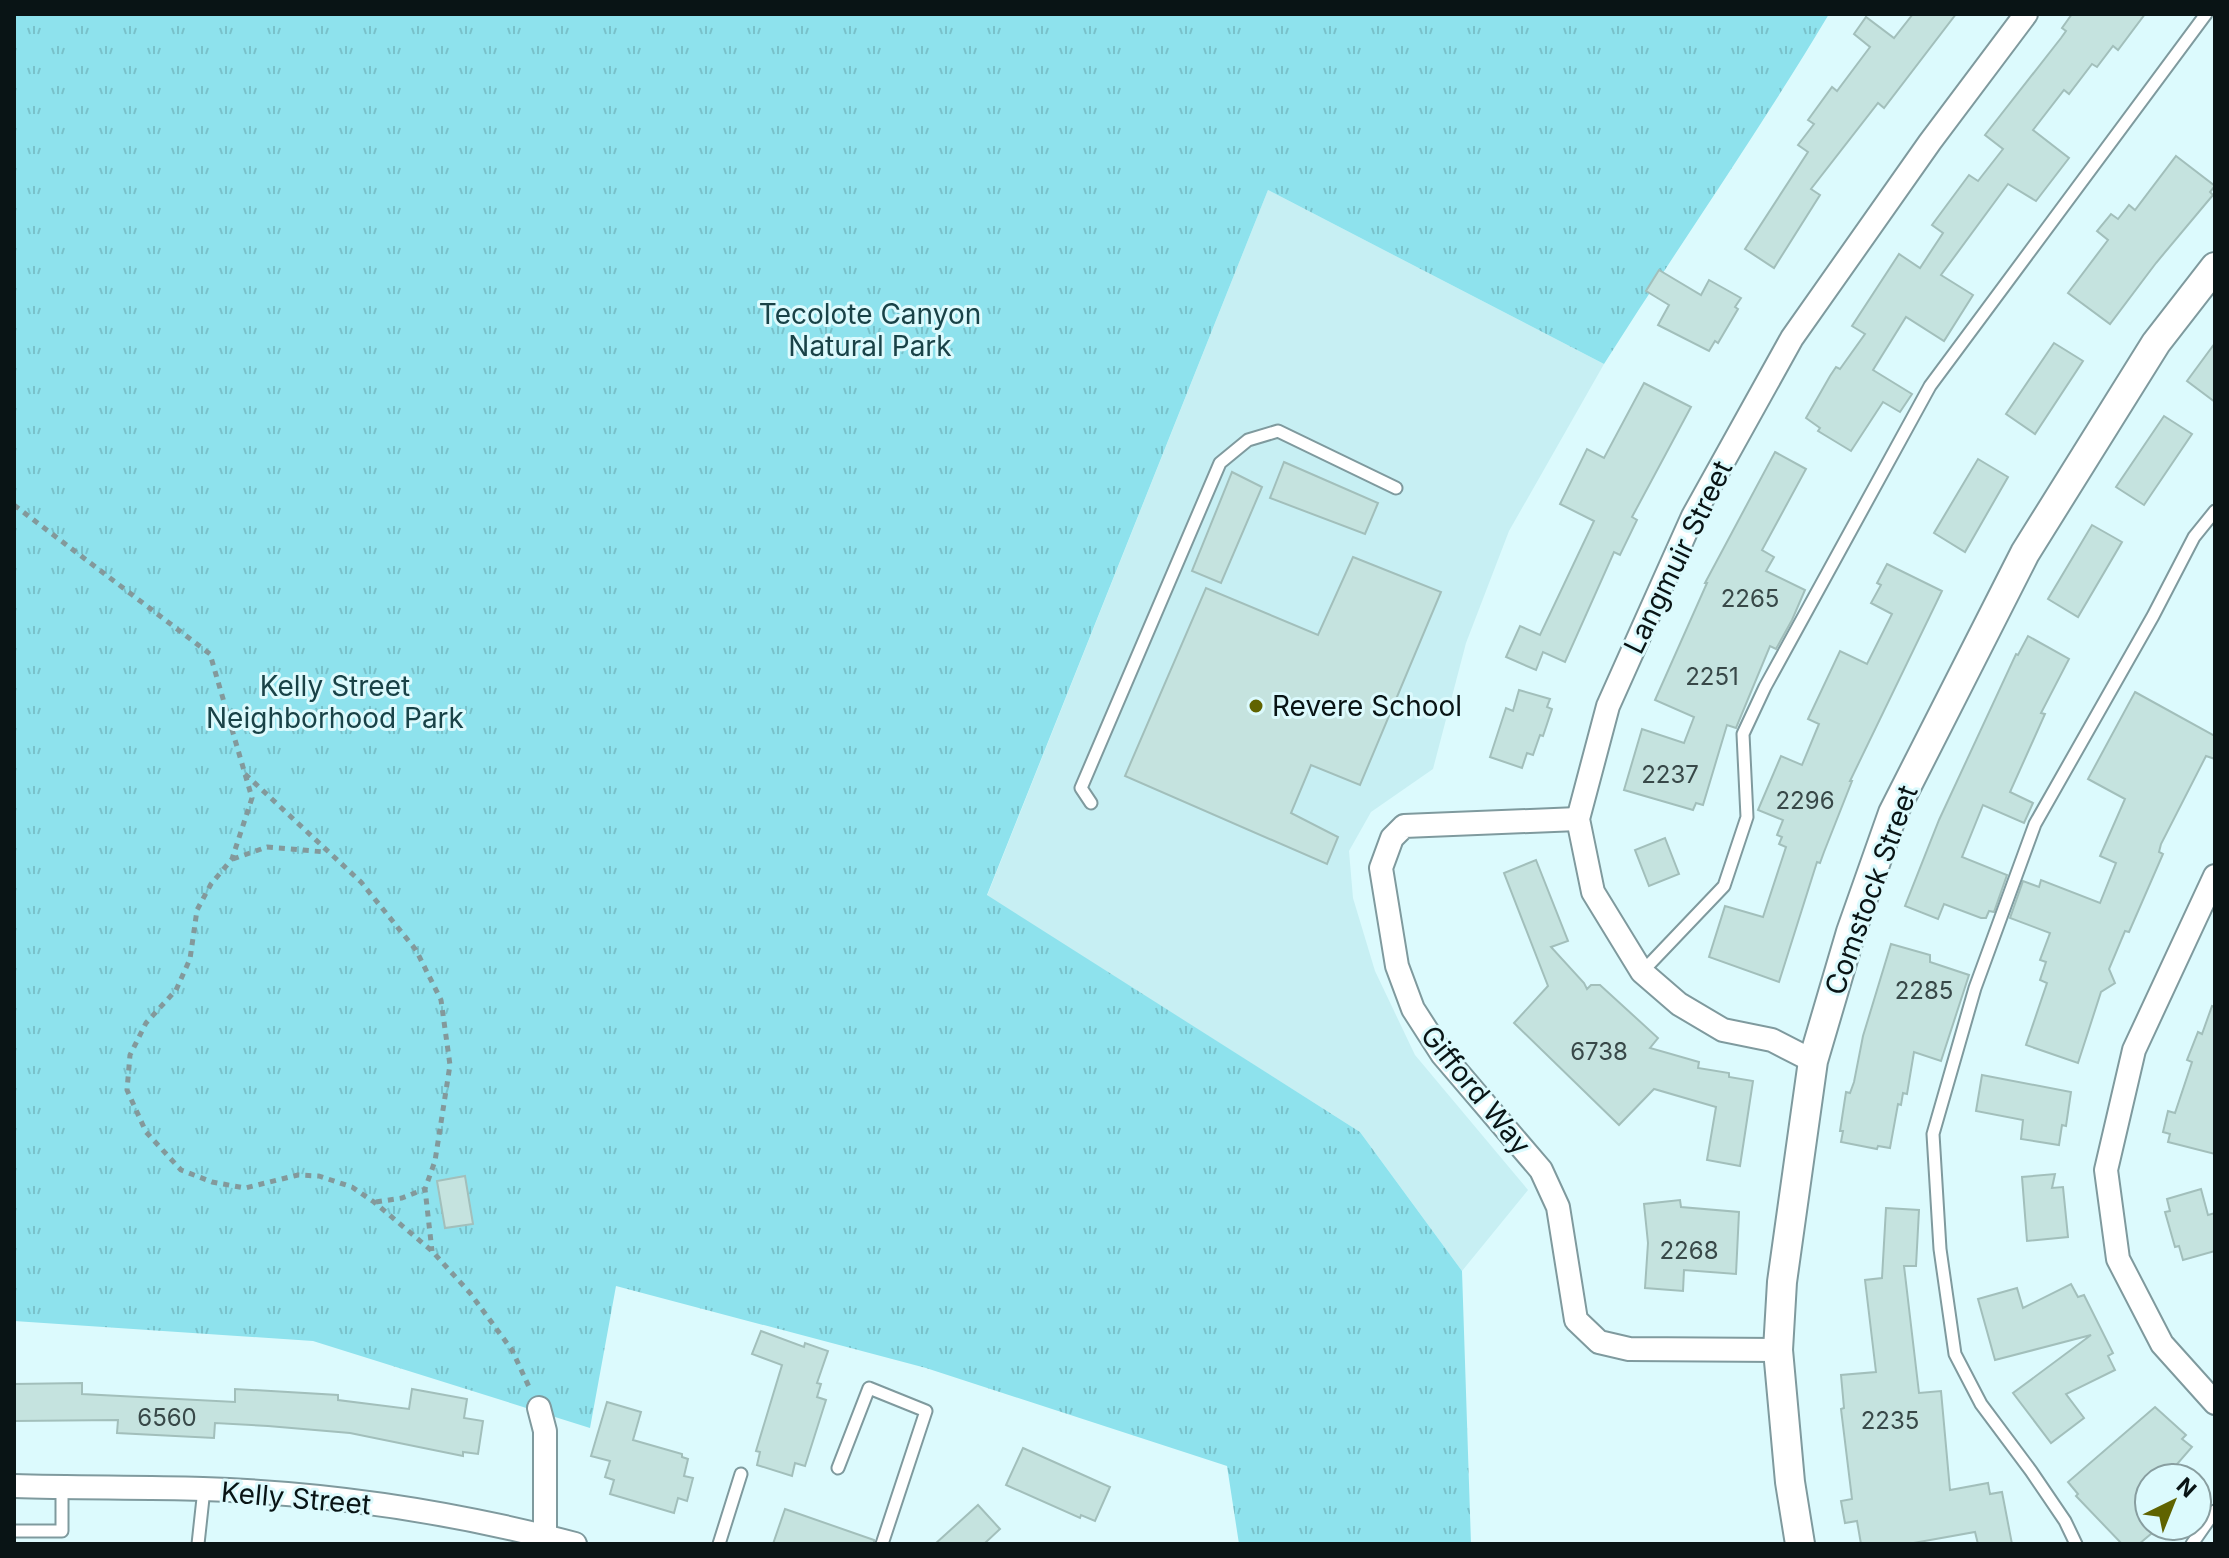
<svg xmlns="http://www.w3.org/2000/svg" width="2229" height="1558" viewBox="0 0 2229 1558" font-family="Inter,sans-serif">
	<style>
		.built { fill: #c7eff3 }
		.grass { fill: url(#grass-tufts) }
		.building { fill: #c5e3df; stroke: #a2bfbb; stroke-width: 2 }
		.lines { fill: none; stroke-linecap: round; stroke-linejoin: round }
		.service-casing { stroke: #7f9a9e; stroke-width: 15 }
		.minor-casing { stroke: #7f9a9e; stroke-width: 26 }
		.tertiary-casing { stroke: #7f9a9e; stroke-width: 32 }
		.path { stroke: #83999b; stroke-width: 5; stroke-dasharray: 6 6; stroke-linecap: butt }
		.service { stroke: #fff; stroke-width: 11 }
		.minor { stroke: #fff; stroke-width: 22 }
		.tertiary { stroke: #fff; stroke-width: 28 }
		.poi-dot { fill: #606300; stroke: #dcfafd; stroke-width: 3 }
		.labels { text-anchor: middle; dominant-baseline: central; stroke-width: 6; stroke-linejoin: round; paint-order: stroke }
		.number-label { font-size: 24px; fill: #384848 }
		.park-label { font-size: 28px; fill: #194247; stroke: #dcfafd }
		.street-label { font-size: 28px; fill: #091415; stroke: #dcfafd }
		.poi-label { font-size: 28px; fill: #091415; stroke: #dcfafd; text-anchor: start }
	</style>
	<defs>
		<pattern id="grass-tufts" width="24" height="20" patternUnits="userSpaceOnUse" patternTransform="scale(2)"><rect width="24" height="20" fill="#8ee2ed"/><path d="M3 7l-1-3M5 7V3M7 7l1-3M15 17l-1-3M17 17v-4M19 17l1-3" fill="none" stroke="#79c1ca"/></pattern>
	</defs>
	<rect width="100%" height="100%" fill="#dcfafd"/>
	<polygon class="built" points="1268,190 1604,364 1509,531 1466,643 1433,769 1371,812 1349,851 1353,898 1375,971 1415,1055 1528,1190 1462,1271 1360,1132 987,896"/>
	<path class="grass" d="M14,14H1829C1758,133 1678,247 1604,364L1268,190L987,895L1360,1132L1462,1271L1471,1544H1239L1227,1466L926,1368L616,1286L590,1428L313,1341L14,1321Z"/>
	<g class="building">
		<polygon points="1913,14 1956,14 1884,108 1878,103 1811,189 1820,195 1774,268 1745,249 1808,152 1798,145 1814,124 1808,120 1832,87 1837,91 1870,47 1854,34 1866,17 1894,38"/>
		<polygon points="2072,14 2145,14 2118,50 2113,46 2097,67 2092,64 2069,94 2064,90 2033,130 2069,158 2036,201 2008,184 1941,275 1973,295 1944,341 1906,317 1873,370 1912,394 1900,412 1883,402 1851,451 1818,431 1820,428 1806,418 1830,376 1836,367 1840,369 1865,334 1852,326 1899,254 1920,268 1943,233 1932,225 1969,175 1978,181 2003,149 1985,135 2061,38 2066,31 2062,28"/>
		<polygon points="2176,156 2215,186 2210,192 2213,195 2156,263 2110,324 2068,293 2108,240 2097,231 2111,214 2118,219 2129,205 2135,210"/>
		<polygon points="1659,270 1701,295 1709,280 1741,298 1735,307 1738,309 1718,343 1715,341 1709,351 1658,325 1669,305 1646,291"/>
		<polygon points="2054,343 2083,361 2035,434 2006,414"/>
		<polygon points="2215,343 2215,402 2187,381"/>
		<polygon points="1644,383 1691,407 1632,517 1637,520 1620,555 1614,552 1565,662 1543,652 1536,670 1506,657 1520,626 1540,635 1594,521 1560,504 1587,449 1604,458"/>
		<polygon points="2164,416 2192,434 2144,505 2116,487"/>
		<polygon points="1775,452 1806,469 1762,550 1774,557 1766,571 1805,590 1792,620 1776,649 1770,646 1736,728 1727,725 1703,805 1696,803 1693,810 1624,790 1642,729 1684,743 1694,717 1655,700 1707,583 1705,583"/>
		<polygon points="1978,459 2008,477 1965,552 1934,533"/>
		<polygon points="1284,462 1378,503 1365,534 1270,498"/>
		<polygon points="1232,472 1262,487 1221,583 1192,571"/>
		<polygon points="2092,525 2122,542 2078,617 2048,599"/>
		<polygon points="1353,557 1441,592 1360,785 1311,765 1291,813 1338,837 1327,864 1125,776 1206,588 1318,635"/>
		<polygon points="1887,564 1942,591 1850,781 1852,781 1824,852 1820,863 1817,862 1779,982 1709,957 1725,906 1763,917 1786,847 1779,844 1782,837 1777,835 1783,820 1758,810 1781,756 1802,765 1819,724 1808,719 1840,651 1867,664 1892,614 1871,603 1881,585 1877,583"/>
		<polygon points="2028,636 2069,659 2041,713 2045,714 2010,792 2033,803 2024,823 1983,805 1962,857 2007,875 1994,912 1989,911 1986,918 1981,918 1944,904 1938,919 1905,906 1939,820 2016,654 2018,655"/>
		<polygon points="1519,690 1550,699 1547,707 1552,709 1543,736 1540,735 1533,755 1527,753 1522,768 1490,757 1506,708 1513,711"/>
		<polygon points="2135,692 2215,736 2215,759 2206,756 2161,844 2159,852 2163,854 2129,932 2125,931 2109,969 2115,983 2101,992 2078,1063 2026,1045 2047,983 2040,980 2046,962 2040,960 2050,933 2010,918 2023,881 2039,887 2041,880 2100,903 2116,863 2100,856 2125,799 2088,779"/>
		<polygon points="1665,838 1679,874 1649,886 1635,850"/>
		<polygon points="1536,860 1568,941 1551,947 1584,983 1587,989 1591,985 1600,985 1658,1038 1650,1048 1699,1062 1698,1068 1729,1073 1729,1077 1753,1081 1740,1166 1707,1160 1716,1107 1654,1089 1619,1125 1514,1023 1548,986 1504,873"/>
		<polygon points="1891,944 1930,955 1930,962 1969,975 1941,1061 1914,1052 1907,1094 1903,1093 1901,1105 1898,1104 1890,1148 1878,1146 1877,1149 1841,1142 1843,1131 1840,1131 1846,1092 1850,1093 1854,1082 1863,1036"/>
		<polygon points="2212,1006 2215,1007 2215,1154 2168,1142 2170,1134 2163,1132 2168,1111 2175,1113 2192,1062 2187,1060 2198,1032 2202,1034"/>
		<polygon points="1982,1075 2071,1092 2066,1126 2062,1125 2059,1145 2021,1139 2023,1120 1976,1111"/>
		<polygon points="2055,1174 2052,1188 2063,1187 2068,1237 2027,1241 2022,1177"/>
		<polygon points="465,1176 473,1224 445,1228 437,1181"/>
		<polygon points="2201,1189 2208,1215 2215,1213 2215,1251 2183,1260 2179,1246 2175,1247 2165,1212 2170,1211 2167,1199"/>
		<polygon points="1680,1200 1681,1207 1739,1212 1736,1274 1684,1270 1683,1291 1645,1288 1648,1243 1644,1204"/>
		<polygon points="1886,1208 1919,1210 1916,1266 1904,1266 1919,1393 1941,1391 1950,1490 1988,1483 1990,1494 2002,1492 2012,1544 1978,1544 1975,1532 1908,1544 1861,1544 1857,1521 1845,1523 1841,1501 1852,1499 1841,1409 1844,1408 1841,1375 1876,1372 1865,1280 1882,1278"/>
		<polygon points="2071,1284 2078,1297 2084,1295 2113,1353 2108,1356 2115,1370 2066,1394 2084,1418 2051,1443 2013,1393 2091,1335 1995,1360 1978,1299 2017,1288 2023,1308"/>
		<polygon points="761,1331 804,1347 805,1343 828,1351 817,1383 821,1384 817,1397 826,1400 805,1466 795,1463 792,1476 757,1465 760,1452 756,1451 782,1365 752,1354"/>
		<polygon points="82,1383 82,1394 235,1402 235,1389 338,1395 338,1400 409,1409 412,1389 467,1399 464,1418 483,1421 478,1454 463,1452 463,1456 350,1433 268,1426 215,1423 214,1438 117,1433 118,1420 14,1421 14,1384"/>
		<polygon points="607,1402 641,1412 633,1440 682,1454 682,1457 688,1459 684,1476 693,1478 687,1501 678,1498 674,1513 610,1494 614,1480 605,1477 610,1461 591,1456"/>
		<polygon points="2155,1407 2186,1435 2182,1439 2192,1447 2165,1478 2149,1478 2149,1526 2158,1528 2139,1544 2122,1544 2076,1496 2078,1494 2068,1482"/>
		<polygon points="1023,1448 1110,1487 1095,1521 1081,1515 1080,1518 1006,1485"/>
		<polygon points="978,1505 1000,1529 984,1544 935,1544"/>
		<polygon points="785,1509 874,1540 874,1544 773,1544"/>
	</g>
	<g class="lines">
		<defs>
			<g id="service">
				<polyline points="1091,803 1081,788 1220,463 1248,440 1278,431 1396,488"/>
				<polyline points="1642,972 1724,886 1747,817 1743,734 1765,687 1930,386 2206,14"/>
				<polyline points="838,1468 869,1388 926,1411 882,1544"/>
				<polyline points="14,1531 62,1531 62,1488"/>
				<polyline points="198,1544 204,1489"/>
				<polyline points="719,1544 741,1474"/>
				<polyline points="2076,1544 2065,1521 2031,1471 1981,1404 1955,1354 1940,1249 1933,1134 1975,988 2035,824 2153,616 2194,537 2215,511"/>
				<polyline points="2192,1544 2215,1511"/>
			</g>
			<g id="minor">
				<polyline points="1578,819 1404,826 1392,838 1381,868 1397,966 1413,1009 1442,1054 1541,1170 1558,1207 1576,1320 1599,1342 1629,1349 1778,1350"/>
				<polyline points="2215,876 2134,1050 2106,1170 2118,1259 2162,1344 2215,1403"/>
				<polyline points="1813,1061 1772,1040 1723,1030 1679,1004 1642,972 1593,892 1578,819 1608,706 1693,516 1792,338 1930,142 2026,14"/>
				<polyline points="539,1408 545,1431 545,1536"/>
				<path d="M14,1486C77,1488 140,1487 203,1489C328,1493 454,1512 575,1544"/>
			</g>
			<polyline id="tertiary" points="1800,1544 1790,1482 1778,1350 1782,1282 1813,1061 1851,932 1893,813 2025,553 2156,343 2215,267"/>
		</defs>
		<use href="#service" class="service-casing"/>
		<use href="#minor" class="minor-casing"/>
		<use href="#tertiary" class="tertiary-casing"/>
		<g class="path">
			<polyline points="14,505 210,654 252,798 232,859 211,884 197,910 190,959 176,990 146,1023 130,1055 127,1090 146,1132 181,1170 212,1182 245,1188 298,1175 319,1176 352,1187 374,1202 432,1251 470,1293 512,1350 530,1389"/>
			<polyline points="245,774 361,882 416,950 441,1000 450,1065 435,1161 425,1189 432,1251"/>
			<polyline points="233,859 267,847 325,852"/>
			<polyline points="376,1202 402,1198 425,1189"/>
		</g>
		<use href="#service" class="service"/>
		<use href="#minor" class="minor"/>
		<use href="#tertiary" class="tertiary"/>
	</g>
	<circle class="poi-dot" cx="1256" cy="706" r="8"/>
	<g class="labels">
		<g class="number-label">
			<text x="1750" y="598">2265</text>
			<text x="1712" y="676">2251</text>
			<text x="1670" y="774">2237</text>
			<text x="1805" y="800">2296</text>
			<text x="1924" y="990">2285</text>
			<text x="1599" y="1051">6738</text>
			<text x="1689" y="1250">2268</text>
			<text x="167" y="1417">6560</text>
			<text x="1890" y="1420">2235</text>
		</g>
		<g class="park-label">
			<text x="870" y="314">Tecolote Canyon<tspan x="870" dy="32">Natural Park</tspan></text>
			<text x="335" y="686">Kelly Street<tspan x="335" dy="32">Neighborhood Park</tspan></text>
		</g>
		<g class="street-label">
			<text transform="translate(1678 557) rotate(-64)">Langmuir Street</text>
			<text transform="translate(1871 890) rotate(-70)">Comstock Street</text>
			<text transform="translate(1476 1090) rotate(51)">Gifford Way</text>
			<text transform="translate(296 1498) rotate(5)">Kelly Street</text>
		</g>
		<g class="poi-label">
			<text x="1272" y="706">Revere School</text>
		</g>
	</g>
	<rect width="2229" height="1558" fill="none" stroke="#091415" stroke-width="32"/>
	<g transform="translate(2173 1502) rotate(43)"><circle r="38" fill="#dcfafd" stroke="#889ea0" stroke-width="2"/>
	<path d="M0-6L14 30L0 20L-14 30Z" fill="#606300"/>
	<text y="-12" font-size="22" font-weight="bold" text-anchor="middle" fill="#091415">N</text>
	</g>
</svg>
